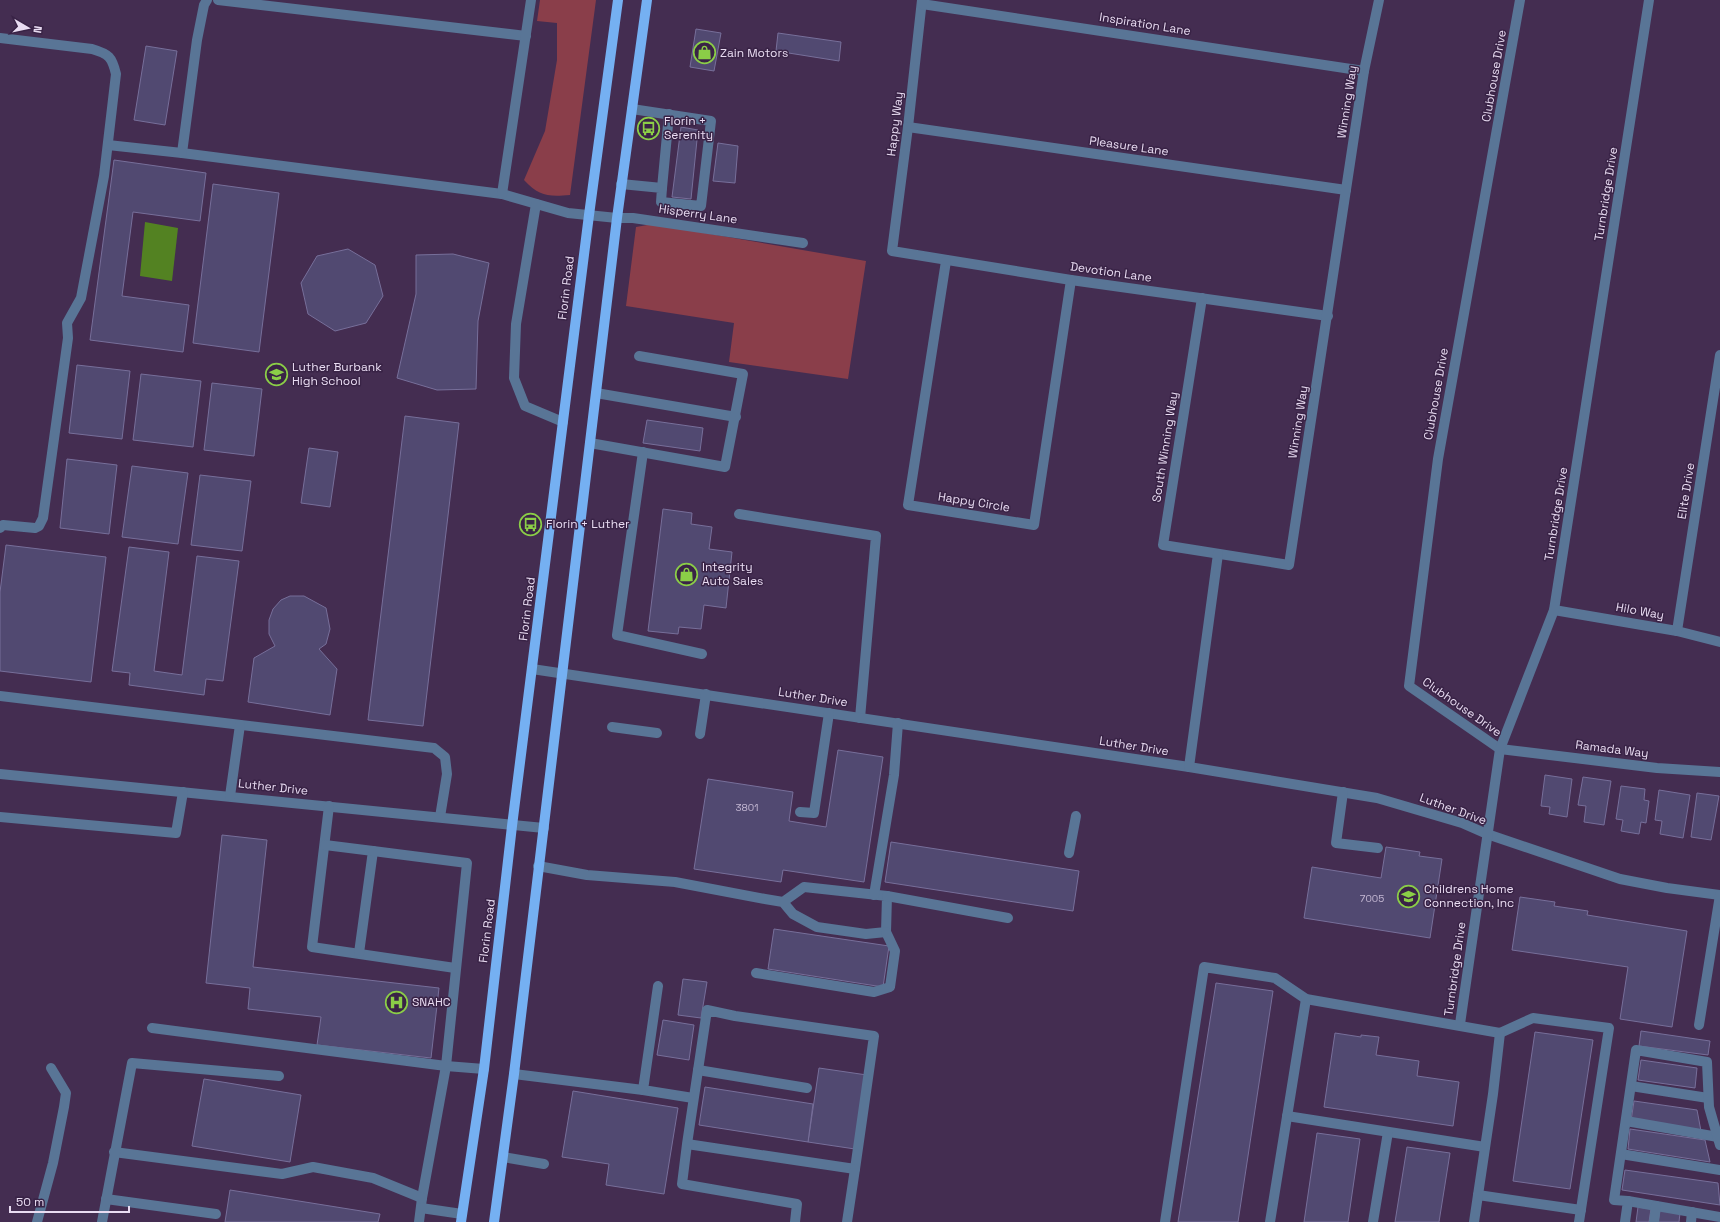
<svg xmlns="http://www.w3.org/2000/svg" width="1720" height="1222" viewBox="0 0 1720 1222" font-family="'Space Grotesk',sans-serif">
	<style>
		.green { fill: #8a3e4a }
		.water { fill: #538222 }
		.building { fill: #514971; stroke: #776f9a }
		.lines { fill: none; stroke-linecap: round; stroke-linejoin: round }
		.minor { stroke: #597596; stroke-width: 10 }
		.major { stroke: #75b0f2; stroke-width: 10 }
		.labels { text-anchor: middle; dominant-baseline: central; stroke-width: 3; stroke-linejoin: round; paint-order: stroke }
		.number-label { font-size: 10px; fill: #c3b7d2 }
		.street-label { font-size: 12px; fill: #e9dcf2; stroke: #392346 }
		.poi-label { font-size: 12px; fill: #e9dcf2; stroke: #392346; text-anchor: start }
	</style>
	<rect width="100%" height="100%" fill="#442d51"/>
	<g class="green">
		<path d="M540,0H596L570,195C548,197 539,196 524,180L545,131L557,60V23L537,21Z"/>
		<polygon points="653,224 866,261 848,379 729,362 734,323 626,306 636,227"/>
	</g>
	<polygon class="water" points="145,222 178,228 172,281 140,276"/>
	<g class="building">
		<polygon points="696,29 721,33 714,71 690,67"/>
		<polygon points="778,33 841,42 839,61 776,51"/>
		<polygon points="146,46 177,51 165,125 134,120"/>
		<polygon points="681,127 698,130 691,199 672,197"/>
		<polygon points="718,143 738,146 735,183 713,181"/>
		<polygon points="114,160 206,173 200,221 133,212 122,296 189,305 183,352 90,340"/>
		<polygon points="213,184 279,193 259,352 193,343"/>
		<polygon points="348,249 375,265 383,296 366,323 335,331 308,314 301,283 317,256"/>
		<polygon points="453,254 489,263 478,321 476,389 437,390 397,378 416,294 416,255"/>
		<polygon points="77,365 130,371 122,439 69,433"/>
		<polygon points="141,374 201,381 193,447 133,440"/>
		<polygon points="212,383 262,389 254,456 204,450"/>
		<polygon points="405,416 459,423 423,726 368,720"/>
		<polygon points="647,420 703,428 700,451 643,443"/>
		<polygon points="309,448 338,452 330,507 301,503"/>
		<polygon points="67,459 117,465 109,534 60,528"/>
		<polygon points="132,466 188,473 178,544 122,537"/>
		<polygon points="200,475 251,481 242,551 191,545"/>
		<polygon points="663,509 692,513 691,524 712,527 709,549 732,552 726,608 704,605 701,629 679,627 678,634 648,631"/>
		<polygon points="6,545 106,557 91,682 0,671 0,592"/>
		<polygon points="129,547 169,552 154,671 182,675 197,556 239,561 223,681 206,679 204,695 129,685 130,673 112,671"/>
		<polygon points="290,596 304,596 326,608 330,629 326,644 319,649 337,669 330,715 248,702 254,658 275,646 269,634 269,620 273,609 281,600"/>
		<polygon points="838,750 883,757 864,882 783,870 781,882 694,869 708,779 793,792 789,821 826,827"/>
		<polygon points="1545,775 1572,779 1567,817 1549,814 1550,807 1541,806"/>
		<polygon points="1583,777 1611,781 1604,825 1584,822 1586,806 1578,805"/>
		<polygon points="1621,786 1645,789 1644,800 1649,801 1646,823 1641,822 1639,834 1621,831 1623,820 1616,819"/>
		<polygon points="1659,790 1690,795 1683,838 1660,834 1662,821 1655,820"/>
		<polygon points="1697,793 1719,796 1711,840 1691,837"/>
		<polygon points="222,835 267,840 253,967 439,988 431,1058 317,1045 321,1017 248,1009 250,988 206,983"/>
		<polygon points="891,842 1079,871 1073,911 885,882"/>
		<polygon points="1386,847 1420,852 1419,856 1442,859 1430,938 1304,918 1312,867 1381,878"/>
		<polygon points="1520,897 1555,902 1554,906 1588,911 1587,915 1687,931 1672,1027 1620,1019 1628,967 1512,950"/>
		<polygon points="774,929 889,946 883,987 768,969"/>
		<polygon points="683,979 707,982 701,1018 678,1015"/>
		<polygon points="1216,983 1273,991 1238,1222 1178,1222"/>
		<polygon points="663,1020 694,1025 689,1060 657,1055"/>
		<polygon points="1641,1031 1710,1041 1708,1055 1639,1046"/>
		<polygon points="1535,1032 1593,1040 1570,1189 1513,1181"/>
		<polygon points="1335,1033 1361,1037 1361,1035 1379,1037 1376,1055 1419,1061 1417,1076 1459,1082 1453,1126 1324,1107"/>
		<polygon points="1641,1060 1697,1068 1695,1088 1638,1080"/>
		<polygon points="819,1068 867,1075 855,1149 808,1142"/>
		<polygon points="204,1079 301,1095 290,1162 192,1146"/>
		<polygon points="705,1087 813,1104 808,1142 699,1125"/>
		<polygon points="573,1091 678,1108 664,1194 606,1185 609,1164 562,1157"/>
		<polygon points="1634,1101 1697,1110 1701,1131 1631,1121"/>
		<polygon points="1630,1129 1705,1140 1710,1162 1628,1149"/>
		<polygon points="1317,1133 1360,1139 1348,1222 1304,1222"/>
		<polygon points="1407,1147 1450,1153 1439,1222 1395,1222"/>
		<polygon points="1625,1170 1718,1183 1720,1205 1622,1190"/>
		<polygon points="230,1190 380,1214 378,1222 225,1222"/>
		<polygon points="1638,1207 1651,1209 1649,1222 1636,1222"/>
		<polygon points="1660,1210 1680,1213 1679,1222 1658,1222"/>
	</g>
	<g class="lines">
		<g class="minor">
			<polyline points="207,0 204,5 197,40 182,153 502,194 568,213 617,218 633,218 803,243"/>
			<polyline points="218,0 526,36"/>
			<polyline points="922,0 908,127 892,251 1071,280 1328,316"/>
			<polyline points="1520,0 1438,459 1409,686 1500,749 1657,768 1720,772"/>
			<polyline points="922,4 1364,71"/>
			<path d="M0,38L92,49C109,54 112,57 116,74L104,176L81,298L67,323L68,338L43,518L39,526L35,528L3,525L0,528"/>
			<polyline points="908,127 1346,190"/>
			<polyline points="108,145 182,153"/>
			<polyline points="621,184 662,188 661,202 701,206 711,121 632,109"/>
			<polyline points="662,188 669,114"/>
			<polyline points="502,194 531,0"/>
			<polyline points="536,204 516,324 514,378 525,406 563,422"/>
			<polyline points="946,261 908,505 1034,525 1071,280"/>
			<polyline points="1202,298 1163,545 1289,565 1364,71 1379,0"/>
			<polyline points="596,393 736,417"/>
			<polyline points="590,443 725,467 743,374 639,356"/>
			<polyline points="643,452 617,635 702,654"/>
			<polyline points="739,514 876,536 860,718"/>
			<polyline points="1554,610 1677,631 1720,642"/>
			<polyline points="1677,631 1720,355"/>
			<polyline points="532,669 1189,767 1377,798 1462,823 1487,834 1620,879 1667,888 1720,895"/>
			<polyline points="0,696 434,748 445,757 447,774 440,817"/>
			<polyline points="612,727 657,733"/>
			<polyline points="700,734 706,694"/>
			<polyline points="1189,767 1218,554"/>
			<polyline points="0,774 544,828"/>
			<polyline points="1343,792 1336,843 1378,848"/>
			<polyline points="230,796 240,725"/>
			<polyline points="329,806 312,947 455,968"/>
			<polyline points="800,812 814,813 829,713"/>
			<polyline points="0,817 176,833 183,792"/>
			<polyline points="325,845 373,851 359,953"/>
			<polyline points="373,851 467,863 446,1066 422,1198 419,1222"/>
			<polyline points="1069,853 1076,816"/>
			<polyline points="538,866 587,875 675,882 765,899 783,902 793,914 817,927 866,934 886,932 887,896 804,887 783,902"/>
			<polyline points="874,895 894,775 898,723"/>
			<polyline points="887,896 1008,918"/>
			<polyline points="756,973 874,992 890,987 895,951 886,932"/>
			<polyline points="658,986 643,1090 693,1098"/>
			<polyline points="1460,1024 1500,749 1554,610 1649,0"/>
			<polyline points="1699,1025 1720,895"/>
			<polyline points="152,1028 446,1066 484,1069"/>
			<polyline points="698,1070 807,1088"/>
			<polyline points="514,1074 643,1090"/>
			<polyline points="1631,1086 1708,1098"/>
			<polyline points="1287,1116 1485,1147"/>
			<polyline points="1626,1121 1718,1137"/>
			<polyline points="687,1144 707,1010 735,1016 874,1036 855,1169 687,1144 682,1184 797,1204 795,1222"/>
			<polyline points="114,1152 282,1174 313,1167 373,1178 422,1198"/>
			<polyline points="1621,1154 1720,1170"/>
			<polyline points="503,1157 544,1164"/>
			<polyline points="1478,1195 1581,1210"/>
			<polyline points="106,1199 216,1214"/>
			<polyline points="1628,1201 1720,1217"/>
			<polyline points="421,1208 462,1214"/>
			<polyline points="37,1222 53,1163 64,1107 66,1093 51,1068"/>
			<polyline points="102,1222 132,1063 279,1076"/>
			<polyline points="847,1222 855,1169"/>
			<polyline points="1165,1222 1204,967 1275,978 1306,999 1500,1033 1533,1018 1609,1028 1579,1222"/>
			<polyline points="1270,1222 1306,999"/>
			<polyline points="1373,1222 1388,1132"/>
			<polyline points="1474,1222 1493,1094 1500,1033"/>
			<polyline points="1625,1222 1628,1201 1614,1200 1636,1050 1707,1062 1709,1107 1720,1145"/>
			<polyline points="1654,1222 1656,1206"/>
			<polyline points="1691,1222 1692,1212"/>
		</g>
		<g class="major">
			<polyline points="461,1222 484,1069 512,826 589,215 618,0"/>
			<polyline points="494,1222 514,1074 617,218 647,0"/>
		</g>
	</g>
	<defs>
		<symbol id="shop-ring" viewBox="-11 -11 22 22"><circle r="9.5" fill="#392346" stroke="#8bce47" stroke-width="1.5"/><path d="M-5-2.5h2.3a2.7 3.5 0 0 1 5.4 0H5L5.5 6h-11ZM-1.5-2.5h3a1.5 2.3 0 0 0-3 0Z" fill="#8bce47"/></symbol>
		<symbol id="bus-ring" viewBox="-11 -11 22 22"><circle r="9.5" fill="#392346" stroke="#8bce47" stroke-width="1.5"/><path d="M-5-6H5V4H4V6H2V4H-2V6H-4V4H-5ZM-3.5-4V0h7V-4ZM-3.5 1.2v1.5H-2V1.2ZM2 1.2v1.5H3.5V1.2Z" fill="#8bce47"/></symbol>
		<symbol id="school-ring" viewBox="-11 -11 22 22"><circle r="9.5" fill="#392346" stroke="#8bce47" stroke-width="1.5"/><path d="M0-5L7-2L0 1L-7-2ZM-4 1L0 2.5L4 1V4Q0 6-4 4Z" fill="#8bce47"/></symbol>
		<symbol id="hospital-ring" viewBox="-11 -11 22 22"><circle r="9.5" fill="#392346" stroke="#8bce47" stroke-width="1.5"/><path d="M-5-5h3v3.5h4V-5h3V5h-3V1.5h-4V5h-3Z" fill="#8bce47"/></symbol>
	</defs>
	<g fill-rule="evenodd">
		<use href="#shop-ring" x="692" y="40" width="25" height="25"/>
		<use href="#bus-ring" x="636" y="116" width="25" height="25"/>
		<use href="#school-ring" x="264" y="362" width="25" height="25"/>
		<use href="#bus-ring" x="518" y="512" width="25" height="25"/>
		<use href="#shop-ring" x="674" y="562" width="25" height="25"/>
		<use href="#school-ring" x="1396" y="884" width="25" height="25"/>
		<use href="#hospital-ring" x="384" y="990" width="25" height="25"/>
	</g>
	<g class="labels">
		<g class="number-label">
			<text x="747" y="807">3801</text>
			<text x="1372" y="898">7005</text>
		</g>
		<g class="street-label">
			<text transform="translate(1145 24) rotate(9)">Inspiration Lane</text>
			<text transform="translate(1494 76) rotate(-80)">Clubhouse Drive</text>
			<text transform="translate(1347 102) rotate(-81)">Winning Way</text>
			<text transform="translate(895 124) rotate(-83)">Happy Way</text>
			<text transform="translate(1129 146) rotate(8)">Pleasure Lane</text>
			<text transform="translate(1606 194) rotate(-81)">Turnbridge Drive</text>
			<text transform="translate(698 214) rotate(8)">Hisperry Lane</text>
			<text transform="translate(1111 272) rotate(8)">Devotion Lane</text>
			<text transform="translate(566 288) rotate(-83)">Florin Road</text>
			<text transform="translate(1436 394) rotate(-80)">Clubhouse Drive</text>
			<text transform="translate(1298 422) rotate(-81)">Winning Way</text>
			<text transform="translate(1165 447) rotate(-81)">South Winning Way</text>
			<text transform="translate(1686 491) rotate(-81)">Elite Drive</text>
			<text transform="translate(974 502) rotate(9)">Happy Circle</text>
			<text transform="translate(1556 514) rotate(-81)">Turnbridge Drive</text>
			<text transform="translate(527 609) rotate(-83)">Florin Road</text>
			<text transform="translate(1640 611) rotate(10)">Hilo Way</text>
			<text transform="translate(813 697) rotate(9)">Luther Drive</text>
			<text transform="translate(1462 707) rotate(35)">Clubhouse Drive</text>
			<text transform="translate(1134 746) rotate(9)">Luther Drive</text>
			<text transform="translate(1612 749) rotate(7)">Ramada Way</text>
			<text transform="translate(273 787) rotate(6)">Luther Drive</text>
			<text transform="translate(1453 809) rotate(20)">Luther Drive</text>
			<text transform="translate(487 931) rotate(-83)">Florin Road</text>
			<text transform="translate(1455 969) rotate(-82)">Turnbridge Drive</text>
		</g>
		<g class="poi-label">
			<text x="720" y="53">Zain Motors</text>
			<text x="664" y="121">Florin +<tspan x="664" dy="14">Serenity</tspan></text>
			<text x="292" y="367">Luther Burbank<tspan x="292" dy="14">High School</tspan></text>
			<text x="546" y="524">Florin + Luther</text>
			<text x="702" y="567">Integrity<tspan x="702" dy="14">Auto Sales</tspan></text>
			<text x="1424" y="889">Childrens Home<tspan x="1424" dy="14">Connection, Inc</tspan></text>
			<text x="412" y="1002">SNAHC</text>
		</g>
	</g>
	<g transform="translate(28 28) rotate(99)" stroke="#392346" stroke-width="3" paint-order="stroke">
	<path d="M0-3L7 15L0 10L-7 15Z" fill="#e9dcf2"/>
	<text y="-6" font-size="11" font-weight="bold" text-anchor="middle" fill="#e9dcf2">N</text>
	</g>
	<path d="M10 1206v6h119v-6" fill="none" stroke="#e9dcf2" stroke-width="2"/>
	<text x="16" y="1206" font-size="12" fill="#e9dcf2" stroke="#392346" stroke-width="3" paint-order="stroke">50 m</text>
</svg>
